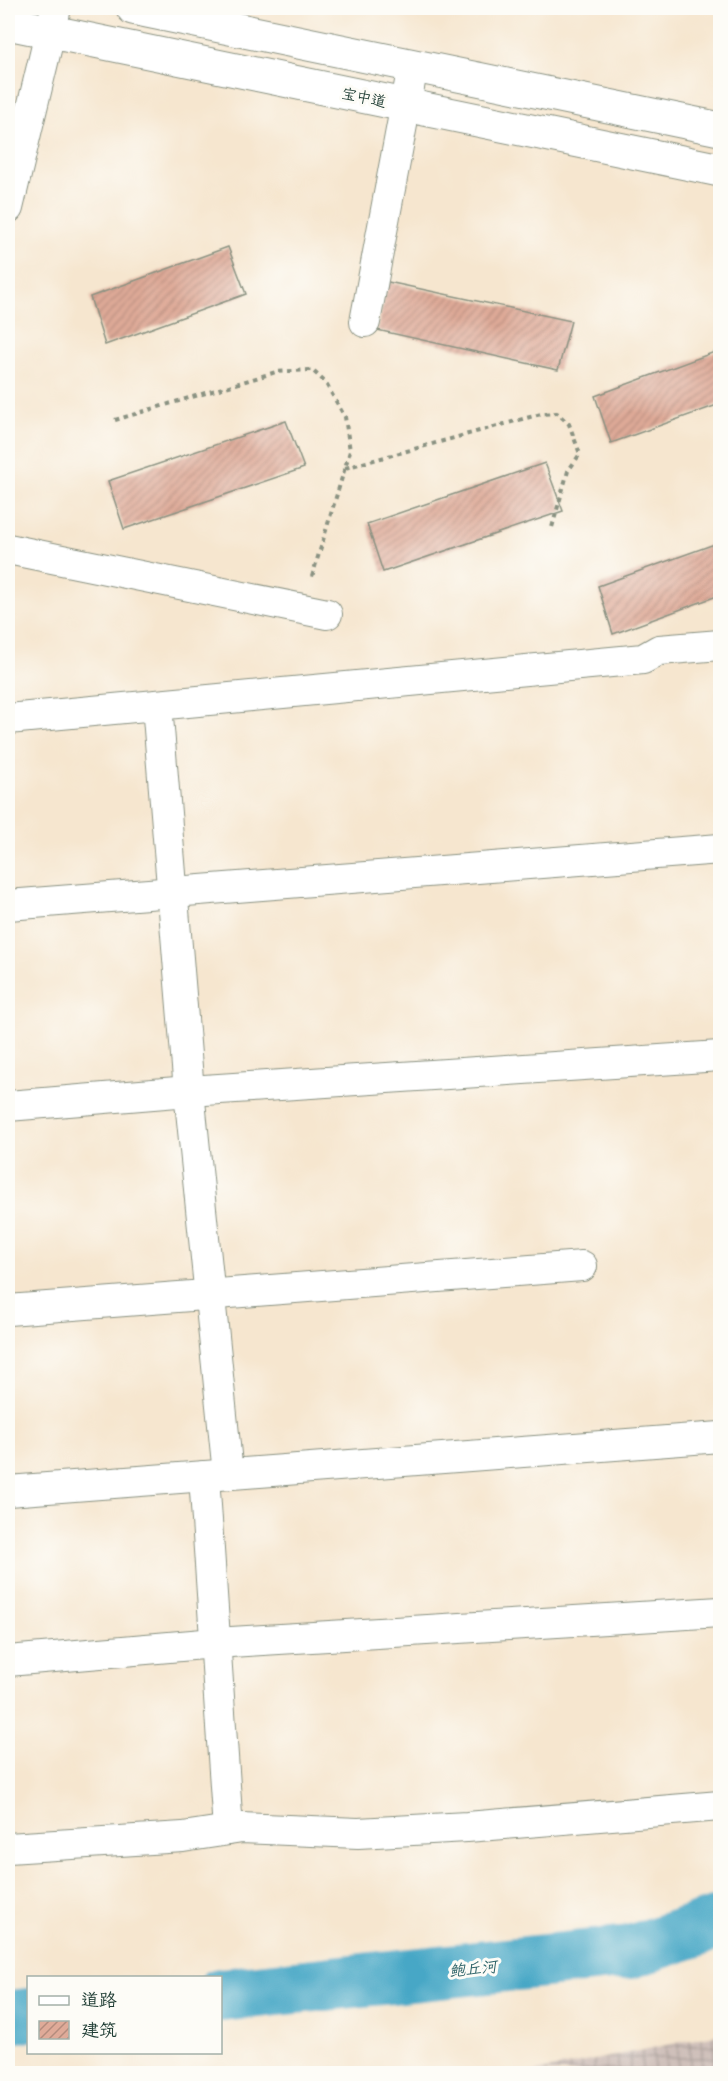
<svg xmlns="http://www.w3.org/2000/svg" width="728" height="2081" viewBox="0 0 728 2081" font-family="Delius,'LXGW WenKai TC',sans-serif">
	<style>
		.industrial { fill: url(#industrial-grid) }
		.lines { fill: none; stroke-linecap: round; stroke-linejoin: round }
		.river { stroke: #47a7c6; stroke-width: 54 }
		.building { fill: url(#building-hatch) }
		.street-casing { stroke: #8a9282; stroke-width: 32 }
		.secondary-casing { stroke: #8a9282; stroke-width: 35 }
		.path { stroke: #8a9282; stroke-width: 4; stroke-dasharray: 4.5 4.5; stroke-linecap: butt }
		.street { stroke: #fff; stroke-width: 30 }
		.secondary { stroke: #fff; stroke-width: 33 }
		.labels { text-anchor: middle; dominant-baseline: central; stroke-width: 6; stroke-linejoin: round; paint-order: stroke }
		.street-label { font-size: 15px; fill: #1f3d34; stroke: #fdfcf7 }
		.water-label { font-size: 16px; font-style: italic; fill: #2d6267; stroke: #fdfcf7 }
	</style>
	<defs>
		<pattern id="industrial-grid" width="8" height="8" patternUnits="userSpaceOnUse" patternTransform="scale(1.5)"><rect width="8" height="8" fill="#cfc0ba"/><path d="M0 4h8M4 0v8" fill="none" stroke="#a79d98"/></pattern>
		<pattern id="building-hatch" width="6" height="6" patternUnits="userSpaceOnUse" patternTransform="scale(1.5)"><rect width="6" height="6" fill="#dfaa98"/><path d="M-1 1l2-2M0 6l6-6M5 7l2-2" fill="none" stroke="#b48c7d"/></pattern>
	</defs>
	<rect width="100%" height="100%" fill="#fdfcf7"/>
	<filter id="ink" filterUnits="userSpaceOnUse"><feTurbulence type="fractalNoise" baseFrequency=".0167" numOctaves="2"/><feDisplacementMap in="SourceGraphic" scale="12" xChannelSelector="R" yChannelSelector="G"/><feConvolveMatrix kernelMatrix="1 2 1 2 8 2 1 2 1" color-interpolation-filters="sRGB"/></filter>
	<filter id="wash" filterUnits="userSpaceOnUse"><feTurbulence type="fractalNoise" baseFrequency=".008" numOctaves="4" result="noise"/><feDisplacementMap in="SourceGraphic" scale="24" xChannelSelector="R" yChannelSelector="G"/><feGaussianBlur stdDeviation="1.35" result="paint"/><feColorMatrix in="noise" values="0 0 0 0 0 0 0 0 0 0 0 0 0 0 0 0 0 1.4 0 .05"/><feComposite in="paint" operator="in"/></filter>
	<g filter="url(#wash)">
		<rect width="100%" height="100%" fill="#f6e6cf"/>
		<polygon class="industrial" points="720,2034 720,2073 532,2073"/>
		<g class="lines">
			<g class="river">
				<polyline points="220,1995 630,1952 720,1922"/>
				<polyline points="8,2017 28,2015"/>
			</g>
		</g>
		<g id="blocks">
			<g class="building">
				<polygon points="228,247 246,294 105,345 90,297"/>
				<polygon points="388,282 571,321 558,370 377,330"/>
				<polygon points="720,350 720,404 611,443 595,396"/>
				<polygon points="286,421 304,468 124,529 108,481"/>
				<polygon points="545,463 563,511 383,572 367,524"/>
				<polygon points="720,542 720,595 613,634 598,586"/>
			</g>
		</g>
	</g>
	<g filter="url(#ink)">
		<use href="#blocks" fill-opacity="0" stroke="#8a9282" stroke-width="1.5"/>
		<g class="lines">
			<defs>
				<g id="street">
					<polyline points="8,208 56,8"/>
					<polyline points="365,322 413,66"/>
					<polyline points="8,549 327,614"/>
					<polyline points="157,705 189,1091 228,1474"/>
					<polyline points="8,719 643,659 659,650 720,645"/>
					<polyline points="8,905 720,849"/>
					<polyline points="8,1106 189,1091 720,1056"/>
					<polyline points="8,1310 582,1266"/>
					<polyline points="204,1476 228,1830"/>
					<polyline points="8,1491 720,1437"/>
					<polyline points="8,1661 215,1643 720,1612"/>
					<polyline points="8,1848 183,1837 242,1828 358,1833 467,1827 720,1806"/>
				</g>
				<g id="secondary">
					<polyline points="133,8 720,129"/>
					<polyline points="8,23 720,170"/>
				</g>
			</defs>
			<use href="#street" class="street-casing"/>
			<use href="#secondary" class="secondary-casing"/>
			<g class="path">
				<polyline points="115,420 276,372 312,370 325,382 345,417 350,451 311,580"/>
				<polyline points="345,468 541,414 557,413 569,424 580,454 568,471 551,531"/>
			</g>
			<use href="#street" class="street"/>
			<use href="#secondary" class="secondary"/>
		</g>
	</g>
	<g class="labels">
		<g class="street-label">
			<text transform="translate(364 97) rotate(12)">宝中道</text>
		</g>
		<g class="water-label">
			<text transform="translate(473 1968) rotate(-6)">鲍丘河</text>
		</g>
	</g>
	<rect width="728" height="2081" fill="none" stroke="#fdfcf7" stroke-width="30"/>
	<rect x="27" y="1976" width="195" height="78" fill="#fdfcf7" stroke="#a4b0a9" stroke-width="1.5"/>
	<rect x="39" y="1996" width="30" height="9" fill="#ffffff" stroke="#a4b0a9" stroke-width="1.5"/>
	<text x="81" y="2006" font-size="18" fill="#1f3d34">道路</text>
	<rect x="39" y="2021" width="30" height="18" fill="url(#building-hatch)" stroke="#a4b0a9" stroke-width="1.5"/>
	<text x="81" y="2036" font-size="18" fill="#1f3d34">建筑</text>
</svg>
